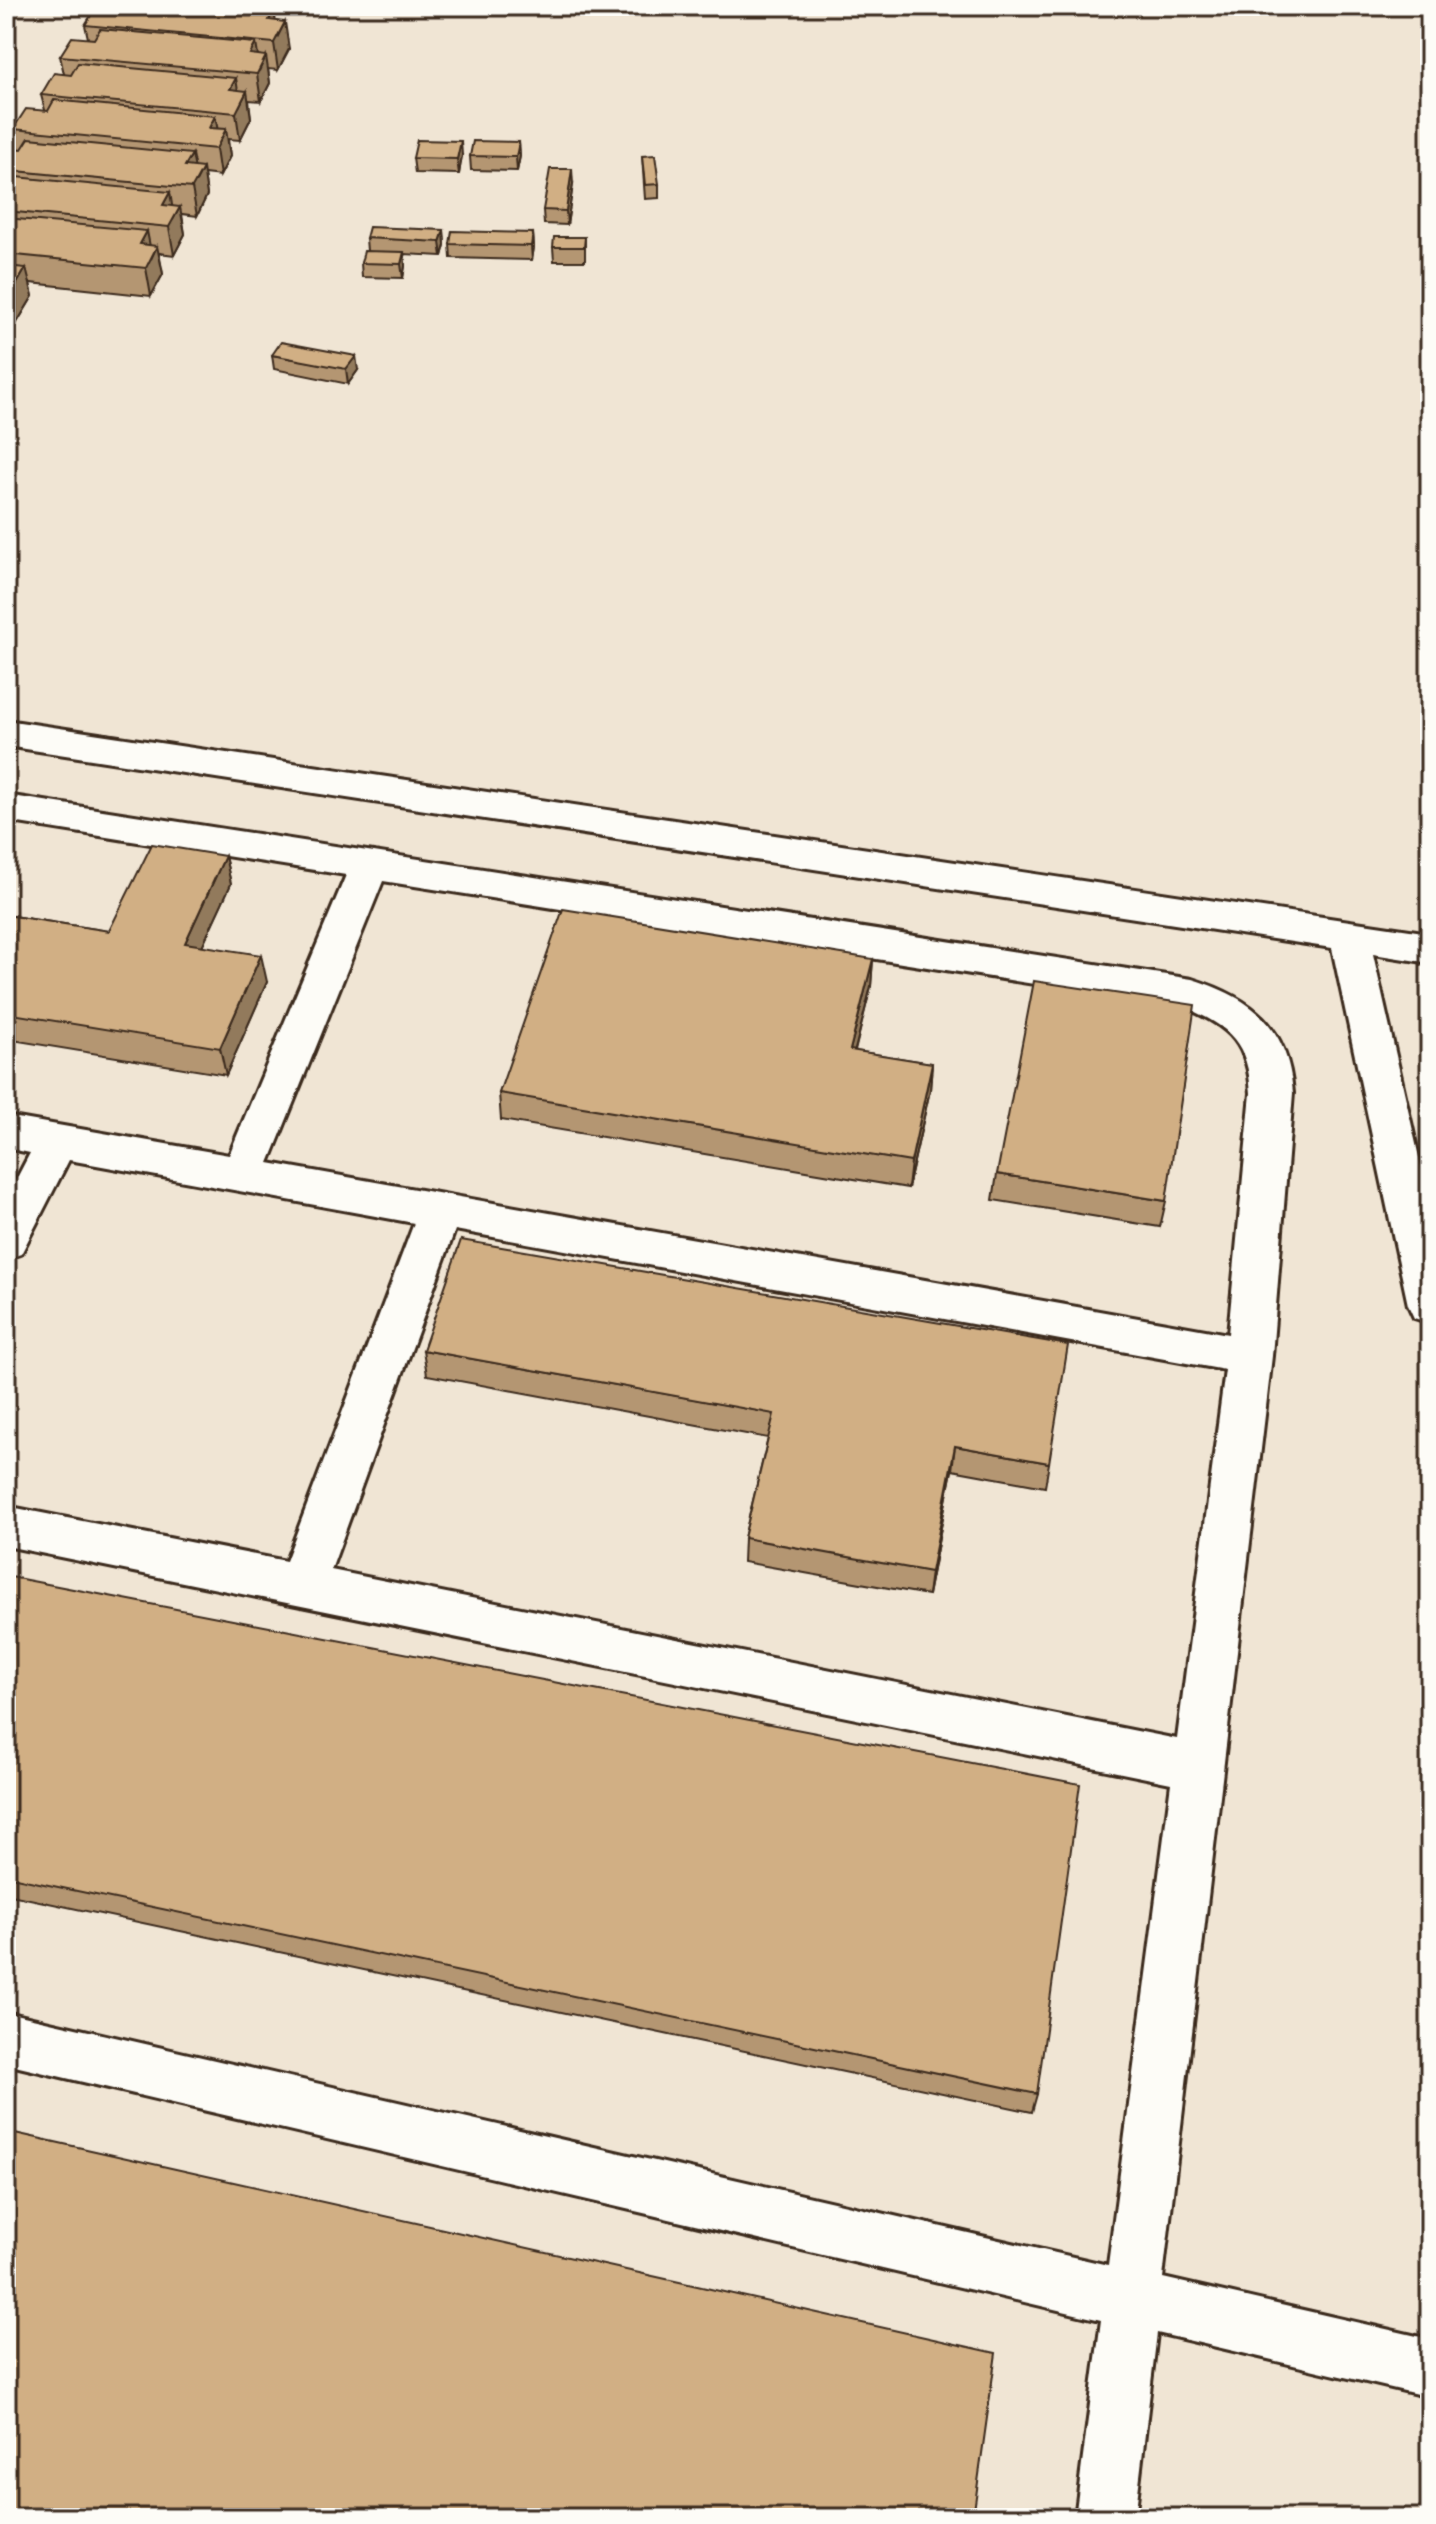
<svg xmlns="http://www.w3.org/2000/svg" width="1436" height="2524" viewBox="0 0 1436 2524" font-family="'Indie Flower',sans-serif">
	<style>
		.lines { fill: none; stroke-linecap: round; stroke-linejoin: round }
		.minor-casing { stroke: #3b2a1e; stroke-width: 6 }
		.minor { fill: #fdfcf7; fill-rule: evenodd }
		.wall { fill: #b49672; stroke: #3b2a1e; stroke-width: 2 }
		.shaded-wall { fill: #927a5c; stroke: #3b2a1e; stroke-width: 2 }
		.building { fill: #d1af84; stroke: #3b2a1e; stroke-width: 2 }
	</style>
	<rect width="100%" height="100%" fill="#f0e5d4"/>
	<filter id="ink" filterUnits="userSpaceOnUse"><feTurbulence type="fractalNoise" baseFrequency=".0125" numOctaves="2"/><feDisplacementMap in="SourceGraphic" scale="16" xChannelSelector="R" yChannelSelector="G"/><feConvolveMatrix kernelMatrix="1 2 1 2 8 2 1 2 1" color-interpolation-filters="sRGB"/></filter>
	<g filter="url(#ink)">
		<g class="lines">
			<defs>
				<g id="minor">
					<polygon points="6,720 1430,933 1430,963 1373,954 1430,1206 1430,1323 1414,1318 1408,1305 1332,948 6,746"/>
					<path d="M6,795L1192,979C1253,998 1288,1027 1293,1093L1272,1356L1163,2278L1430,2339V2397L1157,2333L1135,2518H1075L1101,2320L6,2064V2012L1108,2265L1171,1783L6,1546V1506L286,1561L414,1223L69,1160L21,1254L6,1259V1199L30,1153L6,1148V1116L229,1155L346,875L6,821ZM383,881L1186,1008C1231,1027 1248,1044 1251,1093L1228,1334L269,1163ZM455,1230L1225,1370L1177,1739L331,1570Z"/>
				</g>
			</defs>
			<use href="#minor" class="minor-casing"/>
			<use href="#minor" class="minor"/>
		</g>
		<g class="wall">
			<polygon points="276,21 289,49 278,70 268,69 270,83 261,101 249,100 251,118 240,140 228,139 230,156 220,176 204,174 207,195 197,216 182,214 185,234 174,255 159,253 163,274 151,296 30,283 33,296 10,334 6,333 6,147 18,149 13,129 45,110 41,95 64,74 60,56 88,38 85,25"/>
			<polygon points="519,142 520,156 517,171 471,170 470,156"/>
			<polygon points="462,155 459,174 415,173 413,158"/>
			<polygon points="642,156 659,184 659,198 645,199"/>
			<polygon points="573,184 567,225 544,224 543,210"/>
			<polygon points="444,230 445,245 442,256 404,254 405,266 403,278 362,277 361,263 367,251 366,238"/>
			<polygon points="533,233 534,247 532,260 451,258 450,244"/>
			<polygon points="585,237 585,261 554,261 553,247"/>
			<polygon points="272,355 358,370 348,384 274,369"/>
			<polygon points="225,856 231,884 202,946 267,982 226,1075 6,1039 6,915 109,931"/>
			<polygon points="873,959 871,986 855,1051 932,1063 930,1090 908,1188 501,1120 499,1093"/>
			<polygon points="997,1174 1166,1201 1160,1227 993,1200"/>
			<polygon points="423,1350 1049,1463 1045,1487 952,1470 928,1595 743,1562 744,1538 768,1438 427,1375"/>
			<polygon points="6,1576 1037,2094 1032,2112 6,1894"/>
		</g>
		<g class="shaded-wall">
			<polygon points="274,10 278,36 285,22 289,49 278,70 274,43 269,20"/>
			<polygon points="256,43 260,69 266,56 270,83 261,101 257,74 250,54"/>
			<polygon points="236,78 240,105 247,91 251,118 240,140 236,113 230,89"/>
			<polygon points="215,116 220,141 226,129 230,156 220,176 216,149 209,128"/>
			<polygon points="461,141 462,155 459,174 457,159"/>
			<polygon points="519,142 520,156 517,171 516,157"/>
			<polygon points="192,154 197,180 203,168 207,195 197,216 192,188 185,166"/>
			<polygon points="572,169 573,184 567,225 566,211"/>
			<polygon points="170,192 174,218 180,207 185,234 174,255 169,227 163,205"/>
			<polygon points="444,230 445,245 442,256 440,242"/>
			<polygon points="147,231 152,257 157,246 163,274 151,296 146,268 140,244"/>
			<polygon points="533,233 534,247 532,260 531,246"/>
			<polygon points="404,252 405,266 403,278 401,264"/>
			<polygon points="26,268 33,296 10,334 6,316 6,302"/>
			<polygon points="356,356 358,370 348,384 346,369"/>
			<polygon points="225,856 231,884 191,970 185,943"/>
			<polygon points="261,955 267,982 226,1075 220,1048"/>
			<polygon points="873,959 871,986 848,1077 850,1050"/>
			<polygon points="932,1063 930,1090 908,1188 911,1162"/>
			<polygon points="955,1446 952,1470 928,1595 931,1572"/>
		</g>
		<g class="building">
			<polygon points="97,6 233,6 274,10 269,20 285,22 274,43 85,25"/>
			<polygon points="100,29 256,43 250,54 266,56 257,74 60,56 72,37 94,39"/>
			<polygon points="78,63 236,78 230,89 247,91 236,113 41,95 54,73 71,75"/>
			<polygon points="54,100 215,116 209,128 226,129 216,149 13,129 26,109 48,111"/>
			<polygon points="29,138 192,154 185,166 203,168 192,188 6,170 6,147 22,149"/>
			<polygon points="417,140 461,141 457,159 413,158"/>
			<polygon points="473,141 519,142 516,157 470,156"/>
			<polygon points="655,155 659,184 645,185 642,156"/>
			<polygon points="550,169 572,169 566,211 543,210"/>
			<polygon points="6,176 170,192 163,205 180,207 169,227 6,211"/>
			<polygon points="6,218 147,231 140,244 157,246 146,268 6,254"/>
			<polygon points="369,227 444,230 440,242 366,238"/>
			<polygon points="452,231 533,233 531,246 450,244"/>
			<polygon points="554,237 585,237 584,247 553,247"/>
			<polygon points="364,251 404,252 401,264 361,263"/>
			<polygon points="6,266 26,268 6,302"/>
			<polygon points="281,342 356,356 346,369 272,355"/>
			<polygon points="152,844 225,856 185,943 261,955 220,1048 6,1013 6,915 109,931"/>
			<polygon points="563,909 873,959 850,1050 932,1063 911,1162 499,1093"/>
			<polygon points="1034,981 1195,1005 1166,1201 997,1174"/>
			<polygon points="461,1240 1068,1345 1049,1463 955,1446 931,1572 744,1538 774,1414 423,1350"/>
			<polygon points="6,1576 1080,1784 1037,2094 6,1876"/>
			<polygon points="6,2131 996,2353 973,2518 6,2518"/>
		</g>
	</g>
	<rect width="1436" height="2524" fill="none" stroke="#fdfcf7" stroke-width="32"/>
	<rect x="16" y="16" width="1404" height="2492" fill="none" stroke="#3b2a1e" stroke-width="3" filter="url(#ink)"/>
</svg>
